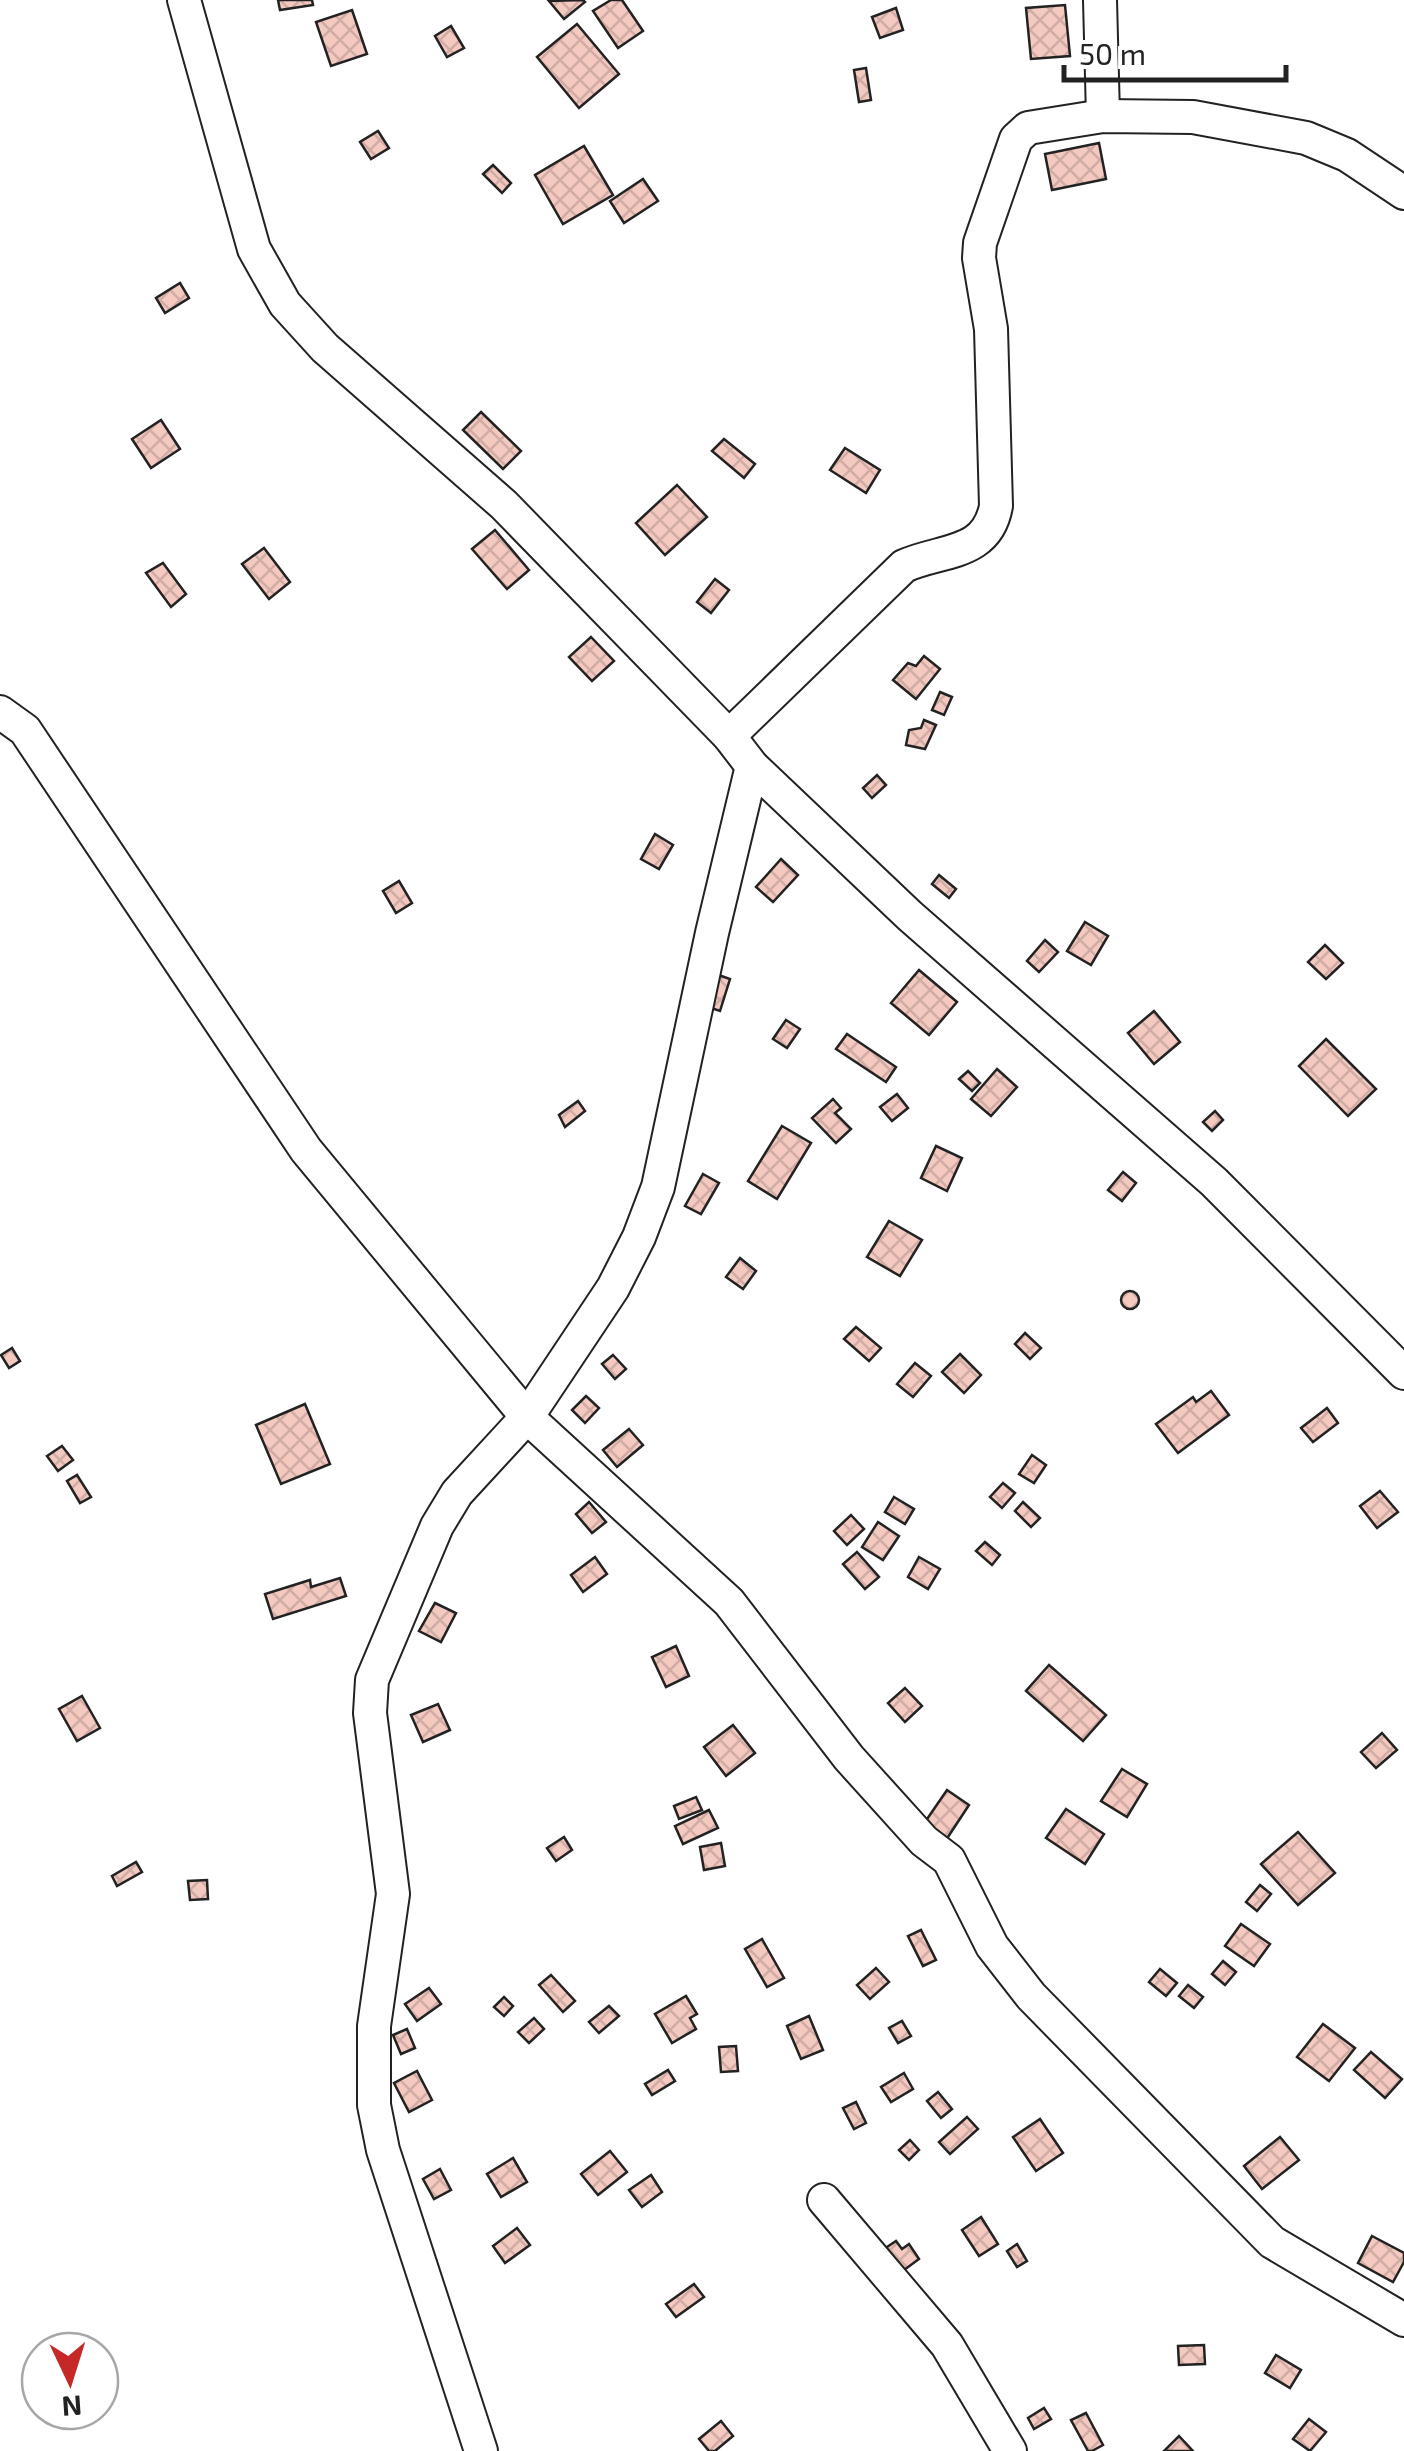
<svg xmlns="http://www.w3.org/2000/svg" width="1404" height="2451" viewBox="0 0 1404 2451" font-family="'Exo 2',sans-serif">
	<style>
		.building { fill: url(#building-cross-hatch); stroke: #222; stroke-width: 2.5 }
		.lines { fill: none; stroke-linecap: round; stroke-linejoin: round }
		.minor-casing { stroke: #222; stroke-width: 36 }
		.minor { stroke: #fff; stroke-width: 32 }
	</style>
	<defs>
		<pattern id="building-cross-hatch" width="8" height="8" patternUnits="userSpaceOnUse" patternTransform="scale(2.5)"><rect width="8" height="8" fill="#f3c9c0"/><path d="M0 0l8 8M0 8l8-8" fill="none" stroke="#d0aca5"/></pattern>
	</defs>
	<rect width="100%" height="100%" fill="#fff"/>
	<g class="building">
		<polygon points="278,0 312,0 313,5 280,10"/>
		<polygon points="583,0 585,2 564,19 549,1"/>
		<polygon points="611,0 622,0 643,31 618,48 593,11"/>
		<polygon points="1065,5 1070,56 1031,59 1026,8"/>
		<polygon points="896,8 903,30 880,38 872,17"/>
		<polygon points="352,10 367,54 331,66 316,22"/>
		<polygon points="577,24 619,74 579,108 537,57"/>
		<polygon points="451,26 464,48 447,57 435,36"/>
		<polygon points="866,68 871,100 859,102 854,70"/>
		<polygon points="378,131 389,148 371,159 360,142"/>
		<polygon points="1099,143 1106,179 1052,190 1045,154"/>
		<polygon points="584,146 613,195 563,224 535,175"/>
		<polygon points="493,165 511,183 502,193 483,174"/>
		<polygon points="643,179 658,201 624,223 610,201"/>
		<polygon points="180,283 189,298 165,313 156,298"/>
		<polygon points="481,412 521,451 503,469 463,430"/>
		<polygon points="161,420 180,449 151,468 132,439"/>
		<polygon points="724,439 755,464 744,478 712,451"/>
		<polygon points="845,448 880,470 866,493 830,470"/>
		<polygon points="677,485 707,517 665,555 636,523"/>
		<polygon points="495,530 529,570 507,589 472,549"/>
		<polygon points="264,548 290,582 269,599 242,564"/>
		<polygon points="163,563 186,594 171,607 146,573"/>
		<polygon points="715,579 729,590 711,613 697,602"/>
		<polygon points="591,637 614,661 592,681 569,657"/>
		<polygon points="924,656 940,669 916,699 893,680 908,663 916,666"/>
		<polygon points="940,692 952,697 944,715 932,710"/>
		<polygon points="924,720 936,725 925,749 906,745 909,730 921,728"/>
		<polygon points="877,775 886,785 872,798 863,788"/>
		<polygon points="655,834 673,845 659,869 641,859"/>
		<polygon points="781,859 798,875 773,902 756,887"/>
		<polygon points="939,875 956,889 949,898 932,884"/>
		<polygon points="399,881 412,903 396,913 383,891"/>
		<polygon points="1085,922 1108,936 1091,965 1067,951"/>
		<polygon points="1045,940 1058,952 1039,972 1027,961"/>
		<polygon points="1325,945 1343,963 1326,979 1308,962"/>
		<polygon points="919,970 957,1002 929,1035 891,1003"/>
		<polygon points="713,973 730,979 720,1011 702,1005"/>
		<polygon points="1154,1011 1180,1042 1154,1064 1128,1033"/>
		<polygon points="786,1020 800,1029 787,1048 773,1039"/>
		<polygon points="847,1034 896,1067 886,1082 836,1049"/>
		<polygon points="1326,1039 1376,1089 1348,1116 1299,1066"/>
		<polygon points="997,1069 1017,1087 991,1116 971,1099"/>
		<polygon points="968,1071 980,1083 972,1091 959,1079"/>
		<polygon points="897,1094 908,1108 892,1121 880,1107"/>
		<polygon points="833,1099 841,1108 835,1113 851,1129 836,1143 812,1118"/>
		<polygon points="578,1101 585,1111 565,1127 559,1115"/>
		<polygon points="1215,1111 1223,1120 1212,1131 1203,1122"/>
		<polygon points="782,1126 811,1143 777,1199 748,1181"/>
		<polygon points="936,1146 962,1158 947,1191 921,1178"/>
		<polygon points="1123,1172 1136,1183 1122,1201 1108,1190"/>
		<polygon points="703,1174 719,1183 701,1214 685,1206"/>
		<polygon points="889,1221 922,1240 900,1276 867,1257"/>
		<polygon points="740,1258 756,1271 743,1289 726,1277"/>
		<circle cx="1130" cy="1300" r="9"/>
		<polygon points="856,1327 881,1348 869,1361 844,1339"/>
		<polygon points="1025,1333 1041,1348 1030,1359 1015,1344"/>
		<polygon points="12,1348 20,1361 9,1368 1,1355"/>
		<polygon points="960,1354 981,1375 964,1393 942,1372"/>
		<polygon points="613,1355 626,1369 615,1379 602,1364"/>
		<polygon points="915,1363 931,1376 913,1397 897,1384"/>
		<polygon points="1211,1391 1229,1415 1178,1453 1156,1424 1193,1397 1196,1402"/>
		<polygon points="586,1396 599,1408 585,1423 572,1410"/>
		<polygon points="305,1404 330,1464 281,1484 256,1425"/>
		<polygon points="1327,1408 1338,1423 1313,1442 1301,1428"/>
		<polygon points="629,1429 643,1445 617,1467 603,1450"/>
		<polygon points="62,1446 73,1460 58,1471 47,1456"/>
		<polygon points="1032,1455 1046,1465 1034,1483 1019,1474"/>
		<polygon points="77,1475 91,1497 80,1503 67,1481"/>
		<polygon points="1003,1483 1015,1493 1002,1508 990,1497"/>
		<polygon points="1380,1491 1398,1512 1377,1528 1360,1506"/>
		<polygon points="894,1497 914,1509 905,1524 885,1512"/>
		<polygon points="589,1502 606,1522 592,1533 576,1514"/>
		<polygon points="1023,1502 1040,1518 1031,1527 1015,1511"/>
		<polygon points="851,1515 864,1529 847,1545 834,1531"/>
		<polygon points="878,1522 899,1536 883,1560 862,1547"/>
		<polygon points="985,1542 1000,1555 992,1565 976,1551"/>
		<polygon points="857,1552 879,1577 865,1589 843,1564"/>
		<polygon points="595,1557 607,1574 583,1592 571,1575"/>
		<polygon points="919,1557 940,1569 928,1589 908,1577"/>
		<polygon points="340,1578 346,1596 273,1619 265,1594 310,1580 311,1587"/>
		<polygon points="435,1603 456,1613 441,1642 419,1631"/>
		<polygon points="676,1646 689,1676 666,1687 652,1657"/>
		<polygon points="1049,1665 1106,1715 1083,1741 1026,1691"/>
		<polygon points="905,1688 922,1706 905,1722 888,1703"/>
		<polygon points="82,1696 100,1728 77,1741 59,1709"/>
		<polygon points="438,1704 450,1730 423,1742 411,1715"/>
		<polygon points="733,1725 755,1753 726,1776 704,1747"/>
		<polygon points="1382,1733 1397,1750 1376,1768 1361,1752"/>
		<polygon points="1122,1769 1147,1784 1127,1817 1101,1801"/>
		<polygon points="947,1790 969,1805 946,1840 923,1825"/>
		<polygon points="696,1797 702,1810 679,1819 674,1806"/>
		<polygon points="1066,1809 1104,1834 1085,1864 1046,1838"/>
		<polygon points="709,1810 718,1828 683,1844 675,1826"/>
		<polygon points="1298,1832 1335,1873 1298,1905 1261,1864"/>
		<polygon points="564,1837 572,1850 556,1861 547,1848"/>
		<polygon points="721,1843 725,1866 704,1870 700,1847"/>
		<polygon points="136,1862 142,1872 117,1886 112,1876"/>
		<polygon points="207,1880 208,1899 190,1900 188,1881"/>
		<polygon points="1260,1885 1271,1894 1257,1911 1246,1902"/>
		<polygon points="1241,1924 1270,1944 1254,1966 1225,1946"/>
		<polygon points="921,1930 936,1960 923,1966 908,1936"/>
		<polygon points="762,1939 784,1978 767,1987 745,1949"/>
		<polygon points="1223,1961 1236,1972 1225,1985 1212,1974"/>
		<polygon points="876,1968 889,1982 870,1999 857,1985"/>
		<polygon points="1160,1969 1177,1983 1166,1996 1149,1982"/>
		<polygon points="551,1975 575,2001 563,2012 539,1985"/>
		<polygon points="1188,1985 1203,1997 1194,2008 1179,1996"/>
		<polygon points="429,1988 441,2004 417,2021 405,2004"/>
		<polygon points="686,1996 697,2014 690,2018 696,2029 672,2043 655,2014"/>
		<polygon points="504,1997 513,2006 504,2016 494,2007"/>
		<polygon points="609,2006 619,2016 599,2033 589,2022"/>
		<polygon points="809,2016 823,2050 801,2059 787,2026"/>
		<polygon points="534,2018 544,2029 529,2043 518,2032"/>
		<polygon points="902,2021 911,2036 898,2043 889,2028"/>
		<polygon points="1323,2024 1355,2048 1329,2081 1297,2057"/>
		<polygon points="407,2029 415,2048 401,2054 393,2035"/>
		<polygon points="736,2046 738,2071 721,2072 719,2047"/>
		<polygon points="1371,2052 1402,2079 1385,2098 1354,2070"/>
		<polygon points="668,2070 675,2081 652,2095 645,2084"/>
		<polygon points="417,2071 432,2100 409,2112 394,2083"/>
		<polygon points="904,2073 913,2089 891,2102 881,2087"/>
		<polygon points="938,2092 952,2109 941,2118 927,2101"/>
		<polygon points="856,2102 866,2123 854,2129 843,2108"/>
		<polygon points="967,2117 978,2129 950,2154 939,2142"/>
		<polygon points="1040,2119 1063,2153 1036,2171 1013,2137"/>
		<polygon points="1280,2137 1299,2160 1262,2189 1244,2166"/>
		<polygon points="910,2140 919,2150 909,2160 899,2150"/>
		<polygon points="610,2151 627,2172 598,2195 581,2174"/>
		<polygon points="513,2158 527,2182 501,2197 487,2174"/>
		<polygon points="440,2169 451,2190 434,2199 423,2179"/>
		<polygon points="651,2175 662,2192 642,2207 629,2190"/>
		<polygon points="981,2217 998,2244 979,2256 962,2230"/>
		<polygon points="517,2228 530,2245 505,2263 493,2246"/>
		<polygon points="1372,2236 1404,2253 1404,2262 1393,2282 1358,2263"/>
		<polygon points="896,2241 902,2249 909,2244 919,2259 900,2273 884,2249"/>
		<polygon points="1017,2244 1027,2261 1017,2267 1007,2251"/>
		<polygon points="694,2284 704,2297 676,2317 666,2304"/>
		<polygon points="1204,2345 1205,2364 1179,2365 1178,2346"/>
		<polygon points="1276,2355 1301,2370 1290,2388 1265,2373"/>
		<polygon points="1044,2408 1051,2419 1034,2429 1028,2418"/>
		<polygon points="1086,2413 1103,2445 1092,2451 1088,2451 1071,2420"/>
		<polygon points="1309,2419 1326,2432 1310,2451 1293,2439"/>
		<polygon points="721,2421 733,2436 715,2451 709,2451 699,2439"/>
		<polygon points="1179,2436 1193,2451 1164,2451"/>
	</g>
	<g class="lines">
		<defs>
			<g id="minor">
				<polyline points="184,0 254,249 285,304 325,348 504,505 729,736 752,766 910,916 1214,1182 1404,1373"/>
				<polyline points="1100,0 1103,116"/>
				<polyline points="0,712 25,730 306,1150 527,1417 729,1602 849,1758 924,1841 949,1860 992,1946 1031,1996 1272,2242 1404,2320"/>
				<path d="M729,736L904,566C942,549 987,556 996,506L991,329L979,258L980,243L1016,139L1028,128L1103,116L1193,117L1306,138L1347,155L1404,193"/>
				<polyline points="824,2200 947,2345 1010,2451"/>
				<polyline points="481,2451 383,2150 374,2105 374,2026 393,1894 370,1713 372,1680 437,1526 457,1493 527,1417 613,1288 639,1237 658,1187 712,933 752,766"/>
			</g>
		</defs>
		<use href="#minor" class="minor-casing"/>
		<use href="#minor" class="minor"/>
	</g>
	<g transform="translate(70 2381) rotate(176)"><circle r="48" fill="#ffffff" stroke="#a7a7a7" stroke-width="2.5"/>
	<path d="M0-8L18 38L0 25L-18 38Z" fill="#c62828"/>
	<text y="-15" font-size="28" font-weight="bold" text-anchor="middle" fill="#222222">N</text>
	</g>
	<path d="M1064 65v15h222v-15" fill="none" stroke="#222222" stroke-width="5"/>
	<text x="1079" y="65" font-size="30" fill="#222222" stroke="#ffffff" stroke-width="8" paint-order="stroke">50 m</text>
</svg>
